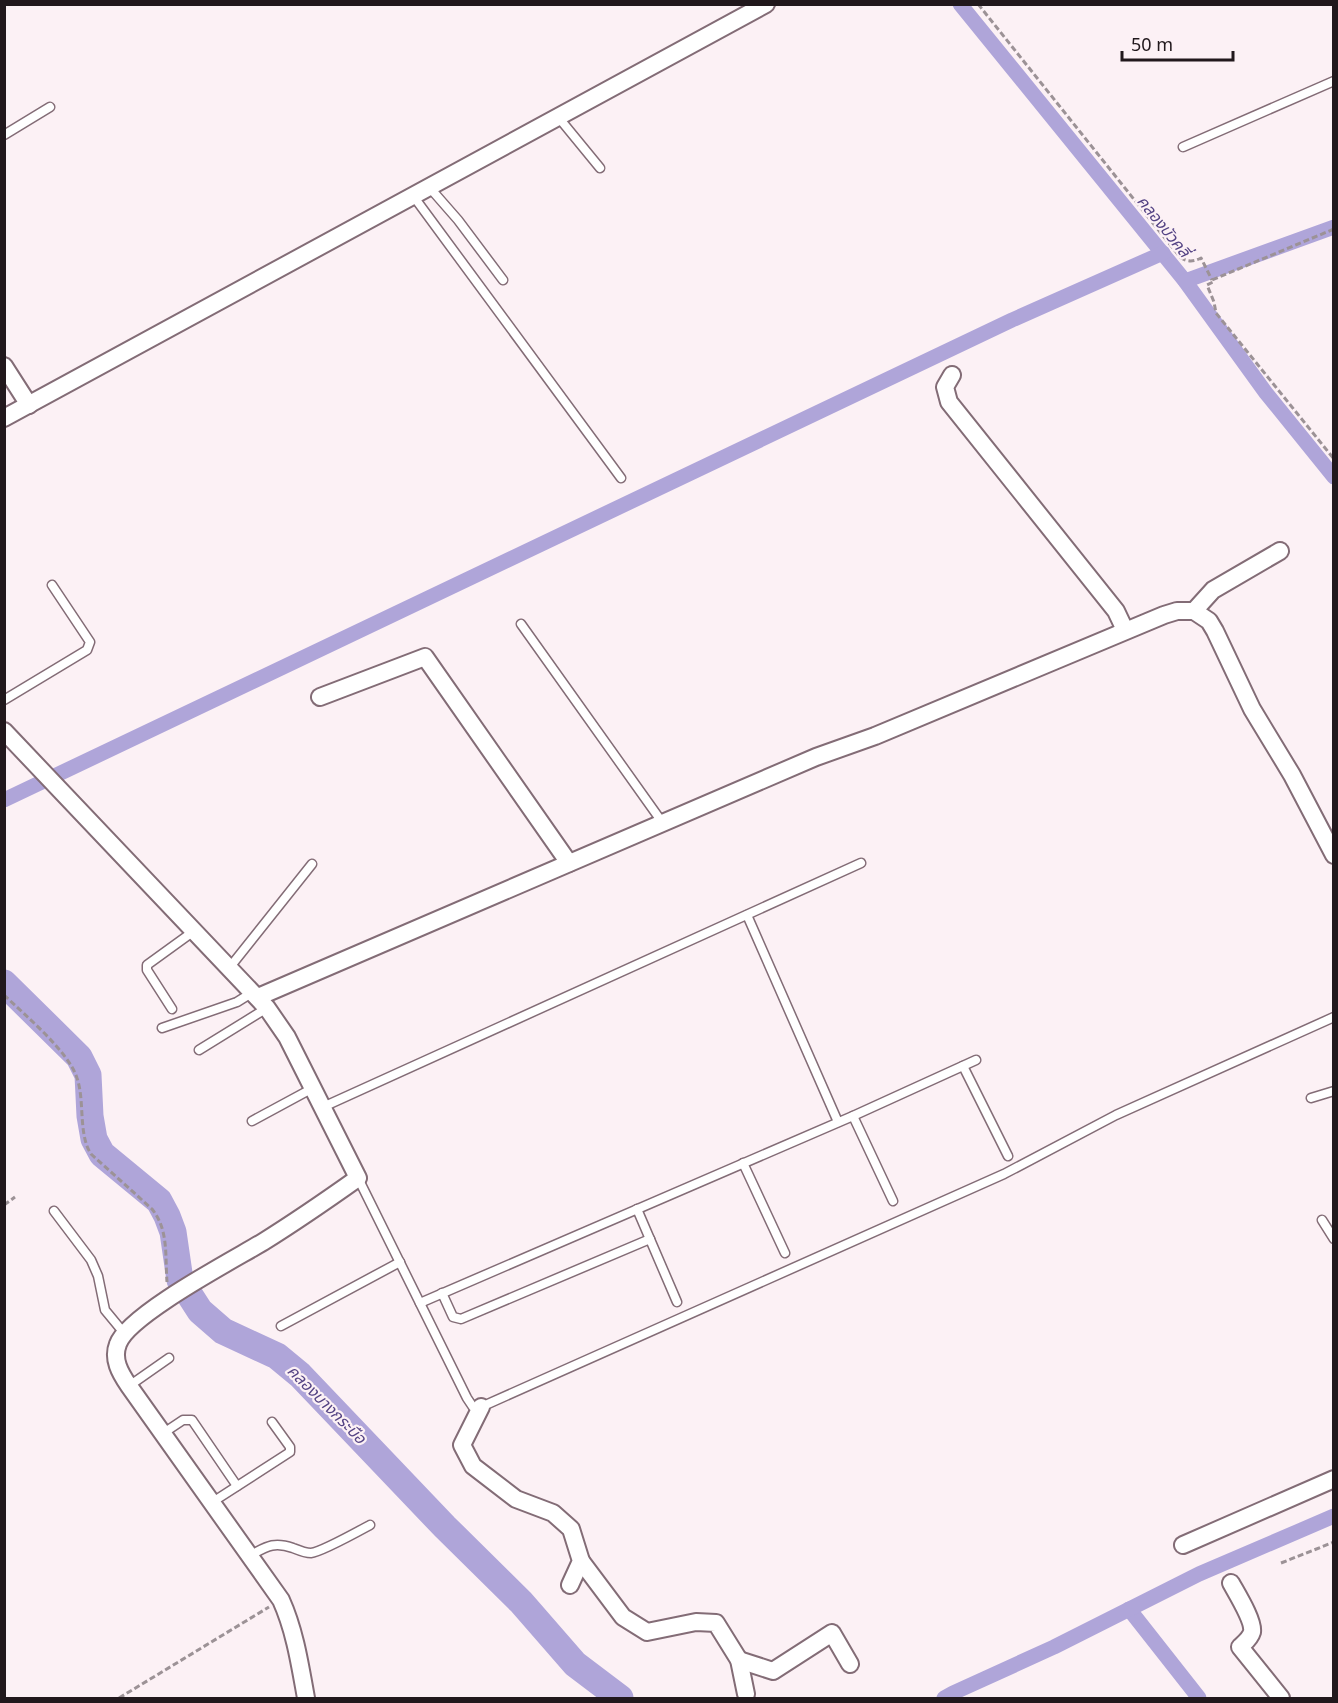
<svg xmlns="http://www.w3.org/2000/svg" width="1338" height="1703" viewBox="0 0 1338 1703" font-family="'Noto Sans','Noto Sans Thai',sans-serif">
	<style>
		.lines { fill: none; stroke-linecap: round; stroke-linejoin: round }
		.canal { stroke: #afa5d9; stroke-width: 15 }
		.river { stroke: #afa5d9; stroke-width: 27 }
		.service-casing { stroke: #836c76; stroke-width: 11 }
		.minor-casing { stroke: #836c76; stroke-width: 20 }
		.path { stroke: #9c9296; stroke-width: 3; stroke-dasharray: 6 3; stroke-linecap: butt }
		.service { stroke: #fff; stroke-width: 8 }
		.minor { stroke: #fff; stroke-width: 16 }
		.labels { text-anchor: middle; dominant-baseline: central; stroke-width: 4.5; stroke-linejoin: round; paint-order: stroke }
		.water-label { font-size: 16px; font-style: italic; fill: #544384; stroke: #fcf1f5 }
	</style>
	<rect width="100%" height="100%" fill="#fcf1f5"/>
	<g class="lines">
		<g class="canal">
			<polyline points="960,4 1185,281 1266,393 1334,477"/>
			<polyline points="1185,281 1334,227"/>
			<polyline points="4,800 1012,320 1163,253"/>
			<polyline points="1129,1609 1199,1698"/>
			<polyline points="944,1698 953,1693 1054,1647 1199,1574 1334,1516"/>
		</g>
		<polyline class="river" points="4,983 79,1057 88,1075 90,1116 94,1139 102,1154 159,1201 167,1216 173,1232 180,1280 200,1311 223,1331 277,1356 300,1375 445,1527 521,1602 575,1664 620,1698"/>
		<defs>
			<g id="service">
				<polyline points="559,118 600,168"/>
				<polyline points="4,135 50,107"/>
				<polyline points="1183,147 1334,81"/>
				<polyline points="430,188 458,220 503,280"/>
				<polyline points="414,197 621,478"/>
				<polyline points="521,624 662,822"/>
				<polyline points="4,700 87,650 90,642 52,585"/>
				<polyline points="747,915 838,1122"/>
				<polyline points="230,967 312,864"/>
				<polyline points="172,1009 147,970 147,965 194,931"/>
				<polyline points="162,1028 237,1002 253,992"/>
				<polyline points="199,1050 267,1008"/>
				<polyline points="963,1066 1008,1156"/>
				<polyline points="1311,1098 1334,1091"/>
				<polyline points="323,1107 861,863"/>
				<polyline points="853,1116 893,1201"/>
				<polyline points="252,1121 313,1088"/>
				<polyline points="743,1163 785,1253"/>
				<polyline points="358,1178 467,1398 473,1407 481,1407 1004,1174 1116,1115 1334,1017"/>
				<polyline points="637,1209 677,1302"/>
				<polyline points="54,1211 91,1260 98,1276 105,1310 124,1333"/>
				<polyline points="1322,1220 1334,1239"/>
				<polyline points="442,1293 453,1317 461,1319 650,1239"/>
				<polyline points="420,1303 853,1116 976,1060"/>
				<polyline points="281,1326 400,1262"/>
				<polyline points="129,1386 169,1358"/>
				<polyline points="162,1434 183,1420 192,1420 237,1486"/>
				<polyline points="211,1503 290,1452 290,1447 272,1422"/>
				<path d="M249,1556C266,1547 273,1541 293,1548C298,1550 305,1553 311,1553C321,1552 359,1531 370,1525"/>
			</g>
			<g id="minor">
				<polyline points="4,366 29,405"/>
				<polyline points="952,375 945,387 949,402 1116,611 1125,630"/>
				<polyline points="4,418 766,4"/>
				<polyline points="1194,611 1213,590 1280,551"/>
				<polyline points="320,697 425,657 569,863"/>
				<path d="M4,731L267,1008L287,1037L358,1178C327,1200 295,1222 263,1242C233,1260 128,1315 118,1344C112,1359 120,1373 129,1386L281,1600C295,1631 300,1665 306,1698"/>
				<polyline points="258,997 816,757 875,736 1164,615 1177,611 1194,611 1209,621 1215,631 1252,709 1292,775 1334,855"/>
				<polyline points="481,1407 462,1445 473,1466 516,1499 553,1513 571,1529 581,1561 570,1585"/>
				<polyline points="1183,1545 1334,1479"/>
				<polyline points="581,1561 623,1617 647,1632 696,1622 716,1623 739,1660 746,1694"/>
				<path d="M1231,1583C1237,1594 1254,1621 1252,1632C1250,1639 1244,1643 1240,1647L1281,1698"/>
				<polyline points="739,1660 773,1671 832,1633 850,1664"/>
			</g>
		</defs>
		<use href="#service" class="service-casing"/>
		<use href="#minor" class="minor-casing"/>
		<g class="path">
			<path d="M978,4L1180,257C1187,262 1193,262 1201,258L1212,280"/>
			<polyline points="1334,229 1212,280 1213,282 1207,285 1214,302 1216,313 1334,459"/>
			<path d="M4,995C25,1015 69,1052 77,1078C85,1101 78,1134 91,1154L152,1209C169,1230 165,1257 167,1282"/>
			<polyline points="4,1205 15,1197"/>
			<polyline points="1281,1563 1334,1542"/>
			<polyline points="119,1698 269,1607"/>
		</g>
		<use href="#service" class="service"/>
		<use href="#minor" class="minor"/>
	</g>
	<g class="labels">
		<g class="water-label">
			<text transform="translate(1164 226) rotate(51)">คลองบัวคลี่</text>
			<text transform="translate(327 1404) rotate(45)">คลองบางกระบือ</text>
		</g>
	</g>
	<rect width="1338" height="1703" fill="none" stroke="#21181c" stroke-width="12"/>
	<path d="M1122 51v9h111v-9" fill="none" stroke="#21181c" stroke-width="3"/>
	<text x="1131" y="51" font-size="18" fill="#21181c" stroke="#fcf1f5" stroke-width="4.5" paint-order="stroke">50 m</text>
</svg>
